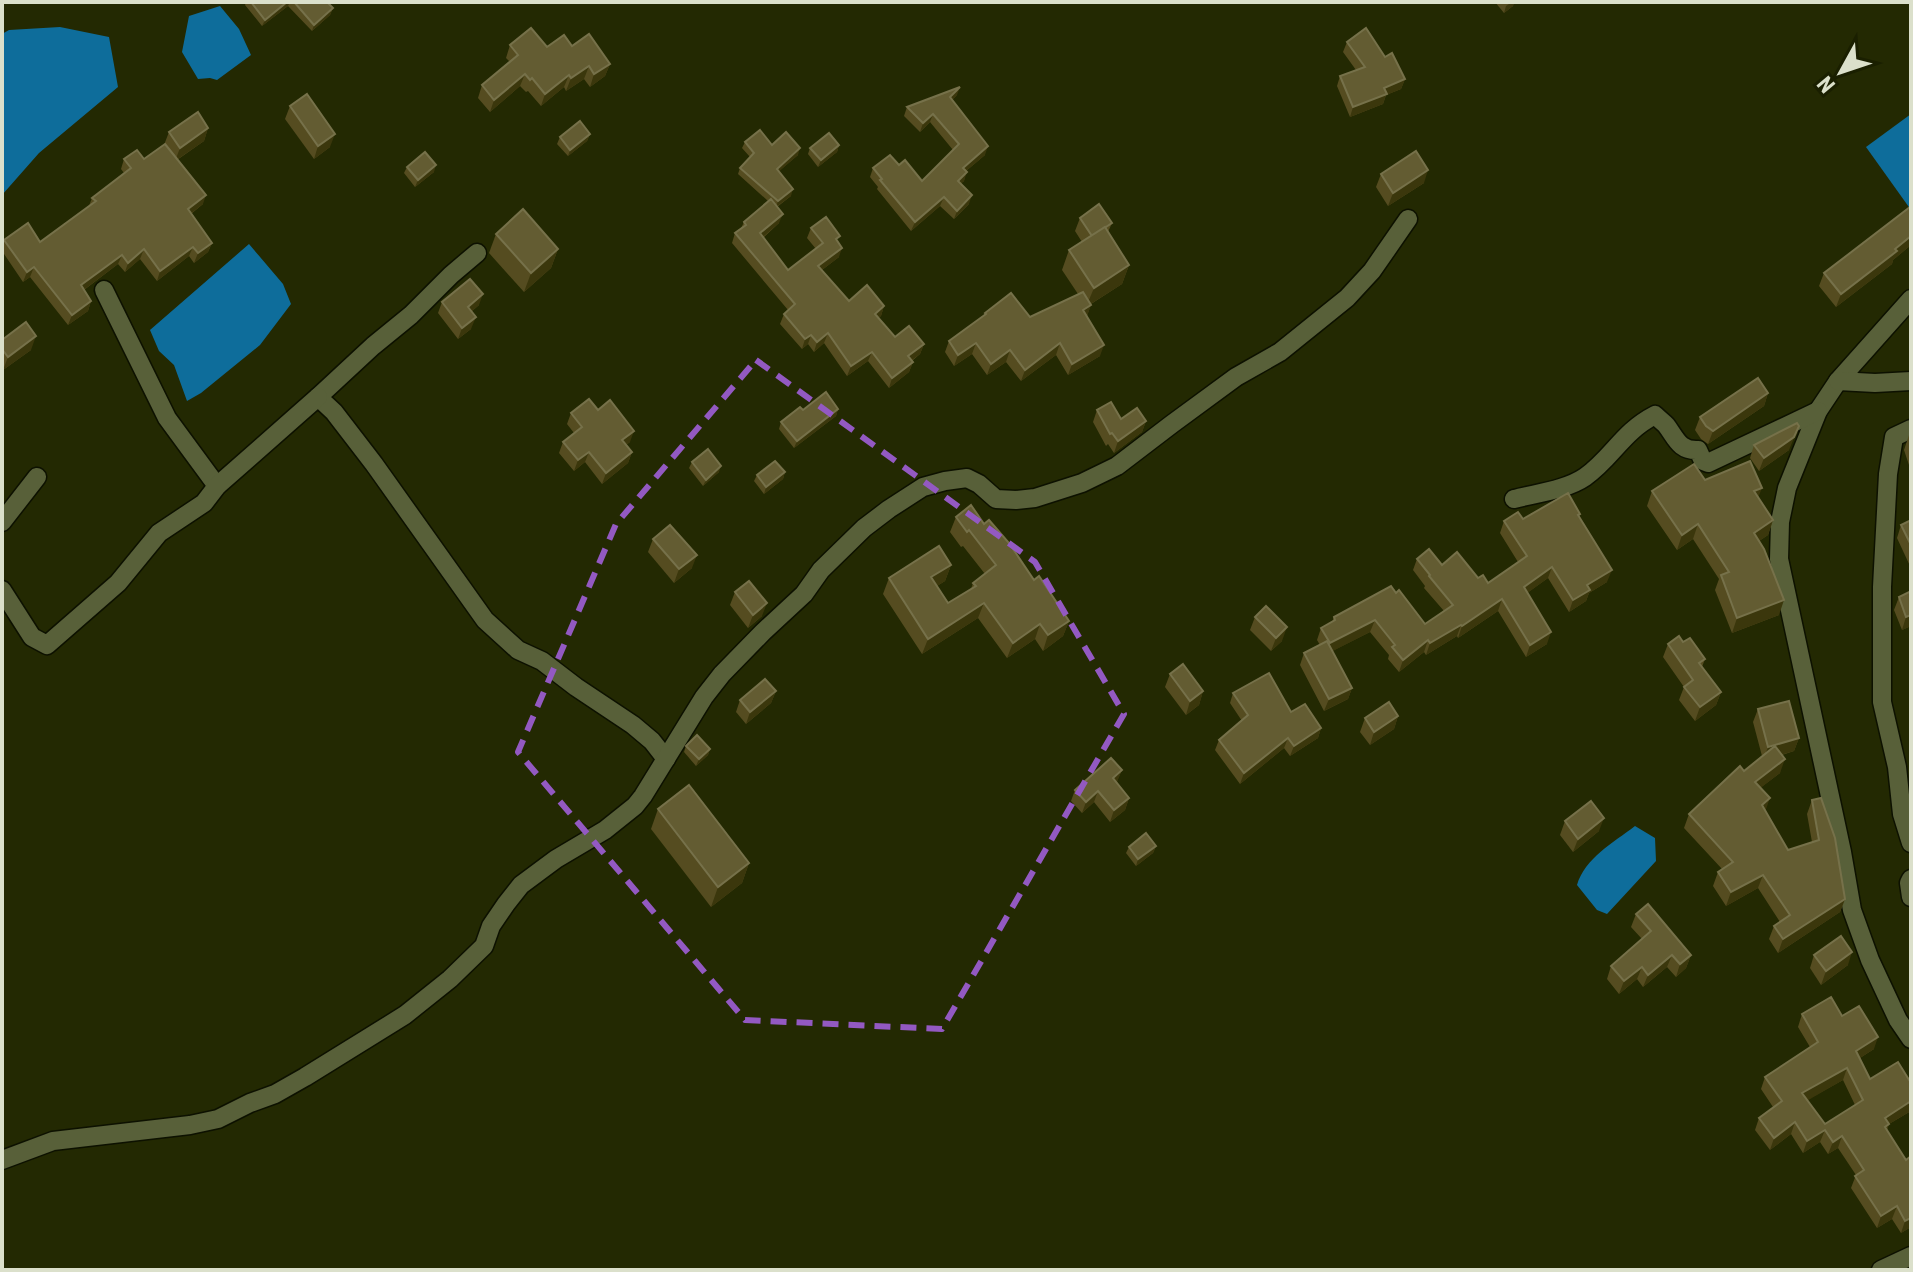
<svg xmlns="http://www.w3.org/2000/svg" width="1913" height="1272" viewBox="0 0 1913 1272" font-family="'Roboto Condensed',sans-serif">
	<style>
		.water { fill: #0e6d9b }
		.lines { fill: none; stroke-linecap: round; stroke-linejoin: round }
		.minor-casing { stroke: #0d1100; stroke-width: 21 }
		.minor { stroke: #586039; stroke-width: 18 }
		.wall { fill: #554c20; fill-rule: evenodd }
		.shaded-wall { fill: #3b370c }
		.building { fill: #635c32; stroke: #76714a; stroke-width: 2; fill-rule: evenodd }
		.marked { fill: none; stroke: #9359c2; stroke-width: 6; stroke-dasharray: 16 10; stroke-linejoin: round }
	</style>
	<rect width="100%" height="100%" fill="#232902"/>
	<g class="water">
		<polygon points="220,6 239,29 251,55 217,80 210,78 198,79 182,52 189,16"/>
		<polygon points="60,27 109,37 118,87 39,153 2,195 2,34 9,30"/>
		<polygon points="1911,114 1911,210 1866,147"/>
		<polygon points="249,244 283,284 291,304 260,345 201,393 187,401 174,365 159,351 150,330"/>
		<path d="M1635,826L1655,838L1656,861L1607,914L1597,910L1577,885C1585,858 1613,843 1635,826Z"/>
	</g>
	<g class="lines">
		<defs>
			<g id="minor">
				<polyline points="477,253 451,275 411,315 373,346 318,397 334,412 374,464 485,620 518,650 542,661 576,687 633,725 652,741 666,759"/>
				<polyline points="104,290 167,418 217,486"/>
				<polyline points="1911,299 1838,381 1818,411 1787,488 1780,522 1779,559 1842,852 1852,910 1870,960 1898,1020 1911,1039"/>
				<polyline points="1838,381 1875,383 1911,381"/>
				<polyline points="1911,429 1894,437 1888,474 1882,587 1882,702 1897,767 1902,814 1911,843"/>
				<path d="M1514,499C1537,493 1566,490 1585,477C1613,457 1622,432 1655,415C1659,419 1663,422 1666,425C1676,438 1679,451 1698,450L1703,461L1708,463L1818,411"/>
				<polyline points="2,522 37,477"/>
				<polyline points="2,590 32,637 47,645 118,583 159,533 204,503 217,486 318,397"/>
				<polyline points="1911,879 1909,883 1911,897"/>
				<polyline points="2,1160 53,1141 190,1125 218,1119 250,1103 275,1094 305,1077 405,1015 450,979 484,946 491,926 506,904 521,885 556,859 605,830 635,806 643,796 704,697 722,674 763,632 804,594 821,570 864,528 889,509 923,487 945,481 967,478 979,484 996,499 1016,500 1035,498 1082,483 1117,466 1172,424 1236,377 1280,352 1347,298 1372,271 1408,219"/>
				<polyline points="1881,1270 1911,1256"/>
			</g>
		</defs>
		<use href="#minor" class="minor-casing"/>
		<use href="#minor" class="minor"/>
	</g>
	<g class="wall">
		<polygon points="246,2 327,2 333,8 330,15 312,31 288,6 262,26 245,5"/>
		<polygon points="1495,2 1514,2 1513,6 1504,13"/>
		<polygon points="1347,42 1385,57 1405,79 1401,89 1386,95 1383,104 1350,117 1337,86 1340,76 1356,70 1343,52"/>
		<polygon points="510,45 572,46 610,64 605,76 590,87 584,79 566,91 564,87 541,106 528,91 526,92 520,86 490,112 478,98 482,85 510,62 506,58"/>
		<polygon points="957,95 952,100 985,155 966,171 964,181 960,184 969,204 954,219 940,206 911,231 877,189 878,187 870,177 873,168 899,165 922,181 953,150 930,122 920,132 904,116 907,107"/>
		<polygon points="290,106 330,147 314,159 285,119"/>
		<polygon points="208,128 204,141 177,160 203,204 191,214 212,243 208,252 194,263 189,256 157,281 140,259 125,272 118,264 84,290 91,301 88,311 68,325 30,277 23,282 2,251 2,245 4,240 40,242 89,206 92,198 124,173 121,169 124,159 144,159 164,145 169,132"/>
		<polygon points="590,134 587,141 568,156 557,144 560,137"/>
		<polygon points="745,142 772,145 798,155 779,171 791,196 777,207 779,223 763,238 788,270 816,249 807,238 811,228 838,242 839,257 822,270 849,301 884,306 881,316 878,318 895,337 924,344 920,354 912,361 913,362 909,372 889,388 868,361 847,376 824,343 814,352 808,344 802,349 780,324 784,314 788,310 732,243 735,233 741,228 744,222 768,201 738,174 740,168 750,157 742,148"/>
		<polygon points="839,145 837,152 818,167 808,154 810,148"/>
		<polygon points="407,167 434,172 415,187 404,173"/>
		<polygon points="1381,174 1424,183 1388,206 1376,187"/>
		<polygon points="1080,218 1112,223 1108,232 1129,265 1122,284 1091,304 1087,316 1100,356 1068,375 1056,355 1021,381 1006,362 987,375 972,354 954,366 945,352 949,341 984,315 985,313 1030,317 1078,294 1062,270 1069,250 1082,242 1075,231"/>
		<polygon points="496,234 558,249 551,268 524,292 489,253"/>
		<polygon points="1911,245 1893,260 1892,264 1836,307 1819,286 1824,273"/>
		<polygon points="442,302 479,305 471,312 471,329 458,339 438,313"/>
		<polygon points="2,340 31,350 3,370"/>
		<polygon points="1768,393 1764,406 1708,444 1701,439 1695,430 1700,417"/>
		<polygon points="838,409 836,416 794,448 779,429 781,422 803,410"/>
		<polygon points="598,410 630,442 626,445 632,452 628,463 602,484 585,462 574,471 559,453 563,442 574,433 567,424 571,413"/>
		<polygon points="1097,410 1121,419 1146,421 1142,432 1114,453 1108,444 1106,446 1093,422"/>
		<polygon points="1911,431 1911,467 1910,468 1904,450 1910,432"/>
		<polygon points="1754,445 1789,450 1759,471 1750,458"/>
		<polygon points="692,462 719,472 703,486 689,468"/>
		<polygon points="785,472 783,479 764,494 754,481 757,475"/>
		<polygon points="1705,480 1758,498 1773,520 1768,535 1759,541 1779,615 1732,633 1715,590 1719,579 1693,539 1677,550 1647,506 1652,491"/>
		<polygon points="1580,514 1579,516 1607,582 1589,593 1586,601 1569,612 1548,578 1527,593 1547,644 1526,657 1498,611 1458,638 1457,636 1426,655 1424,652 1399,672 1388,659 1389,655 1370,632 1332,651 1352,688 1348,699 1324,711 1300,665 1304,653 1320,645 1317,640 1321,628 1332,622 1334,617 1396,593 1425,624 1444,611 1424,588 1425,586 1413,570 1417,559 1442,565 1488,583 1518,562 1500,533 1504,521"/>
		<polygon points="956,517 984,524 1069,621 1063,636 1043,651 1035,639 1007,658 978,618 922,654 883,594 889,578 951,565 945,581 937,586 948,603 971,589 973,583 985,574 963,546 961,547 950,532"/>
		<polygon points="1911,520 1911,565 1910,566 1897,538 1901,525"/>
		<polygon points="653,539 692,568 674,583 648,552"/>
		<polygon points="1911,591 1911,626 1902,630 1894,610 1899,597"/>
		<polygon points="735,592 762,616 748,628 730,605"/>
		<polygon points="1255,617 1282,641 1271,651 1250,630"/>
		<polygon points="1683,642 1705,659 1702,667 1721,692 1716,705 1695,721 1679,700 1684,687 1663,657 1668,644"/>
		<polygon points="1170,674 1203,691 1199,705 1186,715 1165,687"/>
		<polygon points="776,691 771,703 746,724 736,712 740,700"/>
		<polygon points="1233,693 1291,712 1321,728 1318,738 1290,756 1284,748 1240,784 1215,750 1219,740 1242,721 1230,703"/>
		<polygon points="1758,709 1799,738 1794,751 1782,755 1780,773 1760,788 1765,811 1788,850 1812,842 1807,814 1812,800 1845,899 1840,912 1778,953 1769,939 1774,926 1780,922 1758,888 1726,906 1713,886 1718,872 1722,869 1684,828 1689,814 1762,756 1753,722"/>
		<polygon points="1398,716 1394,729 1370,745 1360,732 1365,718"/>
		<polygon points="686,746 710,749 708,755 696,766 684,752"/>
		<polygon points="1122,770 1116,783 1129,798 1125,810 1110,822 1094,802 1082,813 1071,801 1075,790"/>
		<polygon points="658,809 749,863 742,883 711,907 651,829"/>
		<polygon points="1565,821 1599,831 1573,852 1560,835"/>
		<polygon points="1156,846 1153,853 1136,866 1126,853 1129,847"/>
		<polygon points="1636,914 1691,955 1686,968 1676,977 1667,967 1643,987 1637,979 1619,994 1607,979 1611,966 1642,939 1631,927"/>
		<polygon points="1814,955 1848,965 1821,985 1810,968"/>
		<path d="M1802,1014L1842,1016L1874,1049L1860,1058L1870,1079L1911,1083V1111L1889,1124L1887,1130L1906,1160L1911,1156V1227L1901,1233L1892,1219L1877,1228L1851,1188L1856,1175L1838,1148L1828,1154L1820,1142L1803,1153L1791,1134L1770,1150L1755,1130L1759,1118L1773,1107L1761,1089L1765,1077L1810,1047L1798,1027ZM1843,1080L1855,1105L1825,1124L1807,1100Z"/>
	</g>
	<g class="shaded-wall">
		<polygon points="287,2 290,2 288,6 262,26 265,20"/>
		<polygon points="1512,2 1514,2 1513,6 1504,13 1506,6"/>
		<polygon points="333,8 330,15 312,31 314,25"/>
		<polygon points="610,64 605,76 590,87 594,74"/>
		<polygon points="589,66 584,79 566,91 571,78"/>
		<polygon points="525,74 520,86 490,112 494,100"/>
		<polygon points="569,75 564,87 541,106 545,94"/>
		<polygon points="1405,79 1401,89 1386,95 1383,104 1350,117 1353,107 1384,88"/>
		<polygon points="960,87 957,95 947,106 950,97"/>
		<polygon points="933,114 930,122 920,132 923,123"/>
		<polygon points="208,128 204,141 175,161 180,148"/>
		<polygon points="335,134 330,147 314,159 318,146"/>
		<polygon points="590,134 587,141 568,156 570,150"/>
		<polygon points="839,145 837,152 818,167 821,160"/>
		<polygon points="988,146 985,155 960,176 963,168"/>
		<polygon points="800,148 798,155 775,175 777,169"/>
		<polygon points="436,165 434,172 415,187 418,180"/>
		<polygon points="1428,170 1424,183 1388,206 1393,193"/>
		<polygon points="967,172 964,181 954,190 958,181"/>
		<polygon points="793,189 791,196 776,207 778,201"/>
		<polygon points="206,195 203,204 184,219 188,209"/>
		<polygon points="972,195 969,204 954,219 957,211"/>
		<polygon points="944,197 940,206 911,231 915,222"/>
		<polygon points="783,214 779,223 756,243 760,233"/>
		<polygon points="1911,236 1911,245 1893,260 1892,264 1836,307 1841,294"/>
		<polygon points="212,243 208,252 194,263 198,253"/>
		<polygon points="193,247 189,256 157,281 160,271"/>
		<polygon points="842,248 839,257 814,276 818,266"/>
		<polygon points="144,249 140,259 125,272 128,263"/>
		<polygon points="558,249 551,268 524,292 531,273"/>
		<polygon points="122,255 118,264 77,295 81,285"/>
		<polygon points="1129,265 1122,284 1086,307 1094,288"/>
		<polygon points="34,267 30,277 23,282 27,272"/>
		<polygon points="483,294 479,305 464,318 468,307"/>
		<polygon points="91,301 88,311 68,325 72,315"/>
		<polygon points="1091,305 1087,316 1083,310"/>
		<polygon points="884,306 881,316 871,324 875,314"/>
		<polygon points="476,317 471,329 458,339 462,328"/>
		<polygon points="828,333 824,343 814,352 817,342"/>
		<polygon points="811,335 808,344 802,349 805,339"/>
		<polygon points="36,336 31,350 3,370 8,357"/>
		<polygon points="976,343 972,354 954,366 958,355"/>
		<polygon points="1060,343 1056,355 1021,381 1025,370"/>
		<polygon points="924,344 920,354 904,366 908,356"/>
		<polygon points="1104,345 1100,356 1068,375 1072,364"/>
		<polygon points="1010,350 1006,362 987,375 991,364"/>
		<polygon points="872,352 868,361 847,376 851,366"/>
		<polygon points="913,362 909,372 889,388 892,378"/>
		<polygon points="1768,393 1764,406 1708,444 1713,431"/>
		<polygon points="838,409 836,416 794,448 797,441"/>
		<polygon points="1146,421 1142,432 1114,453 1118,441"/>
		<polygon points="1799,426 1789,450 1759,471 1764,458"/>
		<polygon points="634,431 630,442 618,451 622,440"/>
		<polygon points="589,452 585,462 574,471 578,460"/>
		<polygon points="632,452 628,463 602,484 606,473"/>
		<polygon points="721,466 719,472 703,486 706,480"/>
		<polygon points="785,472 783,479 764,494 766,487"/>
		<polygon points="1762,488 1756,503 1754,491"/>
		<polygon points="1773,520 1768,535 1749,548 1754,533"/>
		<polygon points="1698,524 1693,539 1677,550 1682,535"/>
		<polygon points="697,555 692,568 674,583 679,569"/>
		<polygon points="951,565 945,581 926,593 931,577"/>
		<polygon points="1552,567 1548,578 1519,599 1524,587"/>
		<polygon points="1612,570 1607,582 1589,593 1586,601 1569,612 1573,600 1587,585"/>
		<polygon points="1502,599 1498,611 1458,638 1462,626"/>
		<polygon points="1784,600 1779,615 1732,633 1737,618"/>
		<polygon points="767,603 762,616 748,628 753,615"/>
		<polygon points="984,603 978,618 922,654 928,639"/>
		<polygon points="1911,615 1911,626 1902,630 1906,617"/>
		<polygon points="1375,620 1370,632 1325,655 1330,643"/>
		<polygon points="1069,621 1063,636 1043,651 1048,635"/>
		<polygon points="1040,624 1035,639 1007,658 1013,643"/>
		<polygon points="1461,625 1457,636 1426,655 1430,643"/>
		<polygon points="1287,627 1282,641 1271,651 1276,638"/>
		<polygon points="1551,632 1547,644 1526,657 1530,645"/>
		<polygon points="1428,640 1424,652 1399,672 1403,660"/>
		<polygon points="1352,688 1348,699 1324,711 1329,699"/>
		<polygon points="776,691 771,703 746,724 750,712"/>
		<polygon points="1203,691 1199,705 1186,715 1190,701"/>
		<polygon points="1721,692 1716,705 1695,721 1700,707"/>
		<polygon points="1398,716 1394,729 1370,745 1374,732"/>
		<polygon points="1321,728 1318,738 1290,756 1294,746"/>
		<polygon points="1288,738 1284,748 1240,784 1244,773"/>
		<polygon points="1799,738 1794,751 1763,760 1768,747"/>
		<polygon points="710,749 708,755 696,766 699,759"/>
		<polygon points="1785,759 1780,773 1750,796 1755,782"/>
		<polygon points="1122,770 1117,782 1108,790 1113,778"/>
		<polygon points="1098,791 1094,802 1082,813 1086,802"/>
		<polygon points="1129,798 1125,810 1110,822 1114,810"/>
		<polygon points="1770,798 1765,812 1762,805"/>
		<polygon points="1604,818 1599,831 1573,852 1578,839"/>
		<polygon points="1156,846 1153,853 1136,866 1138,859"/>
		<polygon points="749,863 742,883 711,907 718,887"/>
		<polygon points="1763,875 1758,888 1726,906 1731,892"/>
		<polygon points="1845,899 1840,912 1778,953 1783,939"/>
		<polygon points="1852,952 1848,965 1821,985 1826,971"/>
		<polygon points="1672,955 1667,967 1643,987 1648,975"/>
		<polygon points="1691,955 1686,968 1676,977 1680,964"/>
		<polygon points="1642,967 1637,979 1619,994 1624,981"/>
		<polygon points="1878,1037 1874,1049 1852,1063 1856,1051"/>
		<polygon points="1847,1068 1843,1080 1798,1106 1802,1093"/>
		<polygon points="1911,1101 1911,1111 1889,1124 1884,1136 1885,1118"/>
		<polygon points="1795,1122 1791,1134 1770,1150 1774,1138"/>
		<polygon points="1825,1130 1820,1142 1803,1153 1807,1141"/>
		<polygon points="1842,1136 1838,1148 1828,1154 1833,1142"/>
		<polygon points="1897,1206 1892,1219 1877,1228 1881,1216"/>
		<polygon points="1911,1218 1911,1227 1901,1233 1905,1221"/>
	</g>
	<g class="building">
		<polygon points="251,2 287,2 265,20"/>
		<polygon points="294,2 327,2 333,8 314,25"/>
		<polygon points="531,28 547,47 564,35 572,46 589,34 610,64 594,74 589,66 571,78 569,75 545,94 532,78 530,80 525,74 494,100 482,85 518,55 510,45"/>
		<polygon points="1366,28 1385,57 1392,53 1405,79 1384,88 1387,94 1353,107 1340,76 1365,67 1347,42"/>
		<polygon points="960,87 950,97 988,146 963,168 967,172 958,181 972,195 957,211 944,197 915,222 880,180 882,179 873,168 890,155 899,165 905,160 922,181 959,144 933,114 923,123 907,107"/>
		<polygon points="307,94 335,134 318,146 290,106"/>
		<polygon points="198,112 208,128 180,148 169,132"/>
		<polygon points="580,121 590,134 570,150 560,137"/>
		<polygon points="760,130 772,145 786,132 800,148 777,169 793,189 778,201 740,168 754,153 745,142"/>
		<polygon points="829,133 839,145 821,160 810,148"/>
		<polygon points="165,144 206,195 188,209 212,243 198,253 193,247 160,271 144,249 128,263 122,255 81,285 91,301 72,315 34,267 27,272 4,240 28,223 40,242 96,201 92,198 131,168 124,159 137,150 144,159"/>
		<polygon points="1416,151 1428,170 1393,193 1381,174"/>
		<polygon points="425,152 436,165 418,180 407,167"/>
		<polygon points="771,199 783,214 760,233 788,270 823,243 811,228 826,217 840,236 836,239 842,248 818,266 849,301 867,285 884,306 875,314 895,337 909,326 924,344 908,356 913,362 892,378 872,352 851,366 828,333 817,342 811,335 805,339 784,314 795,304 735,233 746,225 744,222"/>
		<polygon points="1099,204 1112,223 1092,236 1080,218"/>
		<polygon points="1910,207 1911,236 1895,249 1897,251 1841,294 1824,273"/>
		<polygon points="523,209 558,249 531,273 496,234"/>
		<polygon points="1105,227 1129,265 1094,288 1069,250"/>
		<polygon points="470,279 483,294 468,307 476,317 462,328 442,302"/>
		<polygon points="1083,292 1091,305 1083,310 1104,345 1072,364 1060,343 1025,370 1010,350 991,364 976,343 958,355 949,341 986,314 985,313 1011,293 1030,317"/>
		<polygon points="26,322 36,336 8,357 2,349 2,340"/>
		<polygon points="1758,378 1768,393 1713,431 1706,426 1700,417"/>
		<polygon points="826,392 838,409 797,441 781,422 800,407 803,410"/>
		<polygon points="589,399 598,410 610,400 634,431 622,440 632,452 606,473 589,452 578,460 563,442 582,427 571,413"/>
		<polygon points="1111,402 1121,419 1137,408 1146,421 1118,441 1112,433 1110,434 1097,410"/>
		<polygon points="1797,423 1799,426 1794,437 1764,458 1754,445"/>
		<polygon points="708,449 721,466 706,480 692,462"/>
		<polygon points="775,461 785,472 766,487 757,475"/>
		<polygon points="1750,461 1762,488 1754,491 1773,520 1754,533 1764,549 1784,600 1737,618 1721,575 1729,572 1698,524 1682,535 1652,491 1694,464 1705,480"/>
		<polygon points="1568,493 1580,514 1578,515 1612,570 1587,585 1590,590 1573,600 1552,567 1524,587 1551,632 1530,645 1502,599 1462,626 1461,625 1430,643 1428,640 1403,660 1392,647 1395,645 1375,620 1330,643 1321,628 1335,620 1334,617 1391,586 1396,593 1399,590 1425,624 1453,605 1429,576 1430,575 1417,559 1429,549 1442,565 1457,552 1478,578 1483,575 1488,583 1527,556 1504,521 1518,512 1523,519"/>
		<polygon points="971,505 984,524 989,520 1009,543 1034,580 1039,576 1069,621 1048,635 1040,624 1013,643 984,603 928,639 889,578 939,546 951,565 931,577 948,603 976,586 973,583 996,565 969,530 967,532 956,517"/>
		<polygon points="1911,520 1911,545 1901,525"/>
		<polygon points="670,525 697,555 679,569 653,539"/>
		<polygon points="749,581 767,603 753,615 735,592"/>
		<polygon points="1911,591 1911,615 1906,617 1899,597"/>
		<polygon points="1266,606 1287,627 1276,638 1255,617"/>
		<polygon points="1679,636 1683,642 1690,638 1705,659 1699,663 1721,692 1700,707 1684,687 1693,680 1668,644"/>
		<polygon points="1327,641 1352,688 1329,699 1304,653"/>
		<polygon points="1183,664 1203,691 1190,701 1170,674"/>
		<polygon points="1269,673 1291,712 1305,704 1321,728 1294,746 1288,738 1244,773 1219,740 1248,715 1233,693"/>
		<polygon points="765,679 776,691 750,712 740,700"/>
		<polygon points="1789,701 1799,738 1768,747 1758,709"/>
		<polygon points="1389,702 1398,716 1374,732 1365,718"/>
		<polygon points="697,735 710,749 699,759 686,746"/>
		<polygon points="1775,746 1785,759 1755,782 1770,798 1762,805 1788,850 1819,840 1812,800 1821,798 1835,838 1845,899 1783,939 1774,926 1790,915 1763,875 1731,892 1718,872 1733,862 1689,814 1740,766 1744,771"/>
		<polygon points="1111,758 1122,770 1113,778 1129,798 1114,810 1098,791 1086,802 1075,790"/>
		<polygon points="689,785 749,863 718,887 658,809"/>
		<polygon points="1591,801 1604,818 1578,839 1565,821"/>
		<polygon points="1146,833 1156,846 1138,859 1129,847"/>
		<polygon points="1648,904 1691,955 1680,964 1672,955 1648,975 1642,967 1624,981 1611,966 1651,931 1636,914"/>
		<polygon points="1841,936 1852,952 1826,971 1814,955"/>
		<path d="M1831,997L1842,1016L1859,1006L1878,1037L1856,1051L1870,1079L1898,1062L1911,1083V1101L1885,1118L1889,1124L1885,1127L1906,1160L1911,1156V1218L1905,1221L1897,1206L1881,1216L1855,1176L1864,1170L1842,1136L1833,1142L1825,1130L1807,1141L1795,1122L1774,1138L1759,1118L1782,1101L1765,1077L1818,1042L1802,1014ZM1847,1068L1863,1100L1825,1124L1802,1093Z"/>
	</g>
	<path class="marked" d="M756,360L1035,562L1124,714L942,1029L745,1020L518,752L616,524Z"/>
	<rect width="1913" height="1272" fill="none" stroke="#dbe0cb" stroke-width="8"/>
	<g transform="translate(1841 72) rotate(230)" stroke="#1a1f00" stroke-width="6" paint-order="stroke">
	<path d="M0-6L14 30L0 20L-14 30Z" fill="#dbe0cb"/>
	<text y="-12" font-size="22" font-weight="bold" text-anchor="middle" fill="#dbe0cb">N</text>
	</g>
</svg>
